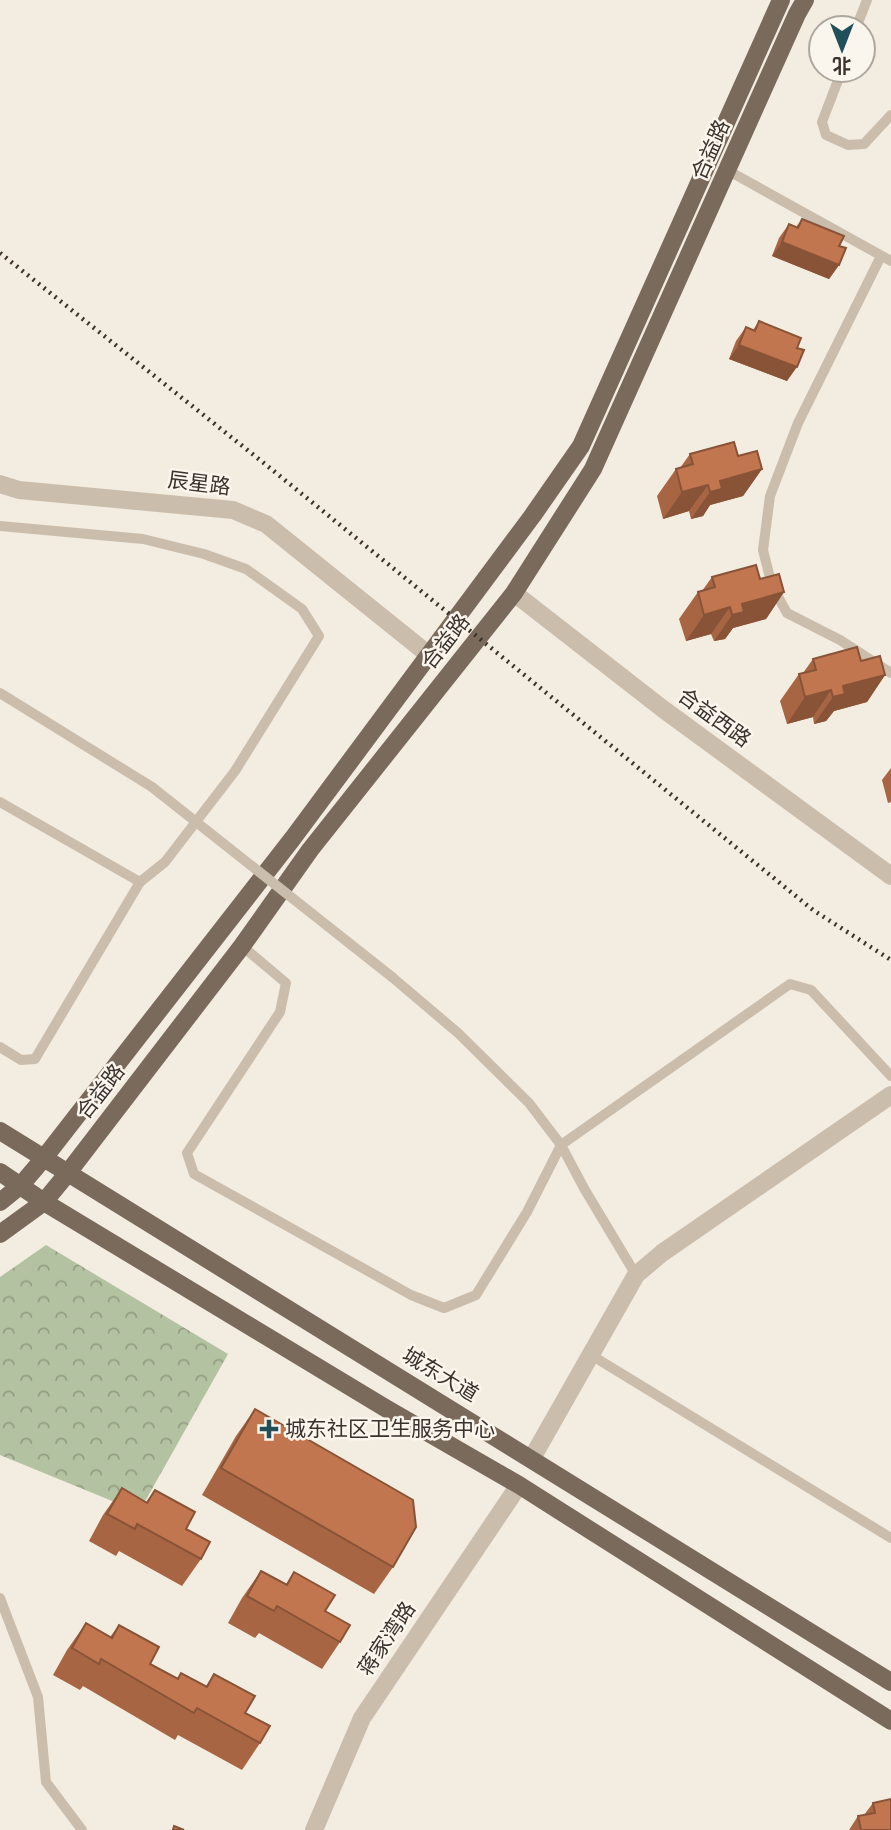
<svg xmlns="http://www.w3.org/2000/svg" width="891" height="1830" viewBox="0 0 891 1830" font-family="'Varela Round','Noto Sans SC',sans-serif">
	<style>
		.forest { fill: url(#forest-crowns) }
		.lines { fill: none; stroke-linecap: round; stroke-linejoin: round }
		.service { stroke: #cbbdac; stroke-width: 10 }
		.minor { stroke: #cbbdac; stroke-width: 18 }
		.tertiary { stroke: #cbbdac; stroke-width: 18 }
		.primary { stroke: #7a6a5c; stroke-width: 18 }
		.rail { stroke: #39312b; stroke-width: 4.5; stroke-dasharray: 2 5; stroke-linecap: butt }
		.service-bridge { stroke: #cbbdac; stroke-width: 10 }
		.wall { fill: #a76544 }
		.shaded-wall { fill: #885337 }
		.building { fill: #c2764f; stroke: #885337; stroke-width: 2 }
		.poi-dot { fill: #21505a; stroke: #faf5ed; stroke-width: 2.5 }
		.labels { text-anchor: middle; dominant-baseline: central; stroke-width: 5; stroke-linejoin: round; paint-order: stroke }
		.street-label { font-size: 21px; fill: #39312b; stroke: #faf5ed }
		.poi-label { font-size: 21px; fill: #39312b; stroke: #faf5ed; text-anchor: start }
	</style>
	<defs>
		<pattern id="forest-crowns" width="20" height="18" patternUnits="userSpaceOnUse" patternTransform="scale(1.75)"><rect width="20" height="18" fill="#b3c2a0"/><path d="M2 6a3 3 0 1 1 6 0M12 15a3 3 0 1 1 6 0" fill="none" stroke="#939e83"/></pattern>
	</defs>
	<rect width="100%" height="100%" fill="#f3ece0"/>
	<polygon class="forest" points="46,1245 228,1354 139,1512 0,1455 0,1277"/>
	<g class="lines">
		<g class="service">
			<polyline points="856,28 867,0"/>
			<polyline points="842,70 822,122 826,135 848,145 864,144 891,115"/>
			<polyline points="727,170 891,261"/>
			<polyline points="881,256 798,423 770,496 763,550 772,586 787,613 840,640 891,673"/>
			<polyline points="0,526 143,539 204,554 246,569 302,609 319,636 235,771 165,862 140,882 35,1059 21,1060 0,1047"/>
			<polyline points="0,693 152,787"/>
			<polyline points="0,802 140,882"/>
			<polyline points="242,946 286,983 280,1012 187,1153 194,1174 411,1295 444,1308 476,1295 527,1212 561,1145 790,984 811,990 891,1076"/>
			<polyline points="392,977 458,1033 529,1103 561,1145 585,1190 636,1275"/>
			<polyline points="591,1355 891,1538"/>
			<polyline points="0,1598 38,1697 46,1782 82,1830"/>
		</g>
		<g class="minor">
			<polyline points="532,1458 636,1275 662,1253 891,1095"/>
			<polyline points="314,1830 362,1718 519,1485"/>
		</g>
		<g class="tertiary">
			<polyline points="0,484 19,490 233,510 266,524 429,655"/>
			<polyline points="514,593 663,709 891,876"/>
		</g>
		<g class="primary">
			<polyline points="0,1131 891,1682"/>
			<polyline points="0,1172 44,1202 387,1409 519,1485 891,1721"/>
			<polyline points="0,1202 21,1185 44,1158 293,838 533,515 581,446 781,0"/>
			<polyline points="0,1234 44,1202 67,1174 242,946 310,850 514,593 593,469 797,14 805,0"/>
		</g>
		<polyline class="rail" points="0,253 270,468 813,910 891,960"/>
		<polyline class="service-bridge" points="152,787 392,977"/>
	</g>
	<g class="wall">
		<polygon points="802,219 839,246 839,265 829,279 772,256 779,238 789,224 796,227"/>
		<polygon points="759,321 797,348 787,381 729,359 736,341 746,327 753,330"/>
		<polygon points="690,454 738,456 762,469 743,496 710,505 703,516 691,519 689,511 663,519 657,496 676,469 680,468"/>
		<polygon points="712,577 760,579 784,592 766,619 733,628 725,639 714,641 711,634 686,641 679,619 698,592 702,591"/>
		<polygon points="813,659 861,661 885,675 867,702 834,711 826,721 814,724 813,717 787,724 780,701 799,674 803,673"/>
		<polygon points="891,768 891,802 888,803 882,780"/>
		<polygon points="255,1409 393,1567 374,1594 202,1495 236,1436"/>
		<polygon points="122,1488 146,1502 155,1490 186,1529 201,1559 182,1586 119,1551 116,1556 89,1541 103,1515"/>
		<polygon points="261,1571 286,1584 294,1572 325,1611 340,1642 322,1669 259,1633 255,1638 228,1623 242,1598"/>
		<polygon points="86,1623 110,1637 119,1625 150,1664 177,1679 181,1673 206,1686 214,1674 245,1713 260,1743 242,1770 178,1735 175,1740 83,1686 80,1690 53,1675 67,1650"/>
		<polygon points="873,1803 891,1830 849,1830 858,1816 864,1815"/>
	</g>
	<g class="shaded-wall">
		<polygon points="782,242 839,265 829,279 772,256"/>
		<polygon points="739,345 797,367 787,381 729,359"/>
		<polygon points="762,469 743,496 710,505 703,516 691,519 710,492 720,481"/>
		<polygon points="708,485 689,511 663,519 682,492"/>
		<polygon points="784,592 766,619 733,628 725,639 714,641 732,615 742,604"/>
		<polygon points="730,607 711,634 686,641 704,615"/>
		<polygon points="885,675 867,702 834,711 826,721 814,724 833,697 843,686"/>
		<polygon points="831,690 813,717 787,724 805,697"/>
	</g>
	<g class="building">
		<polygon points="802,219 844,236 839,246 846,248 839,265 782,242 789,224 798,228"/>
		<polygon points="759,321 801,338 797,348 804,350 797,367 739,345 746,327 755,331"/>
		<polygon points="734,442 738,456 757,451 762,469 720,481 722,489 710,492 708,485 682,492 676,469 693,464 690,454"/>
		<polygon points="756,565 760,579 779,574 784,592 742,604 744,612 732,615 730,607 704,615 698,592 715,587 712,577"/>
		<polygon points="857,647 861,661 880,656 885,675 843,686 845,694 833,697 831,690 805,697 799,674 816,670 813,659"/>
		<polygon points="255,1409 413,1500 416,1527 393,1567 221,1468"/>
		<polygon points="122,1488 147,1503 155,1490 195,1512 186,1529 210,1542 201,1559 137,1524 135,1529 107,1514"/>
		<polygon points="261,1571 287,1585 294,1572 335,1595 325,1611 350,1625 340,1642 277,1606 274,1611 247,1596"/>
		<polygon points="86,1623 112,1638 119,1625 159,1647 150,1664 178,1679 181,1673 207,1687 214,1674 255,1696 245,1713 270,1726 260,1743 197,1708 194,1713 101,1659 99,1664 72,1648"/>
		<polygon points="891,1799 891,1830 861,1830 858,1816 875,1813 873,1803"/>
		<polygon points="174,1826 184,1830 173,1830"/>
	</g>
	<path class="poi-dot" d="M265.5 1418.5h7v7h7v7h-7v7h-7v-7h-7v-7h7z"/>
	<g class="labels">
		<g class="street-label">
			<text transform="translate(711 150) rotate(-66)">合益路</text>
			<text transform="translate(199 484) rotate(7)">辰星路</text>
			<text transform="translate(446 642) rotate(-52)">合益路</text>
			<text transform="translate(714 718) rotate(36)">合益西路</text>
			<text transform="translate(101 1092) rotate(-52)">合益路</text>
			<text transform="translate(440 1375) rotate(31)">城东大道</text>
			<text transform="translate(387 1639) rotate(-56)">蒋家湾路</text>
		</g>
		<g class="poi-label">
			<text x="285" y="1429">城东社区卫生服务中心</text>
		</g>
	</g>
	<g transform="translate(842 49) rotate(180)"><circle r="33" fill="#faf5ed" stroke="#ada79f" stroke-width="2"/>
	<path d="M0-5L12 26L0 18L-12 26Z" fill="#21505a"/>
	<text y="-10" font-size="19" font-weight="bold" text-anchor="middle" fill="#39312b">北</text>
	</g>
</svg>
